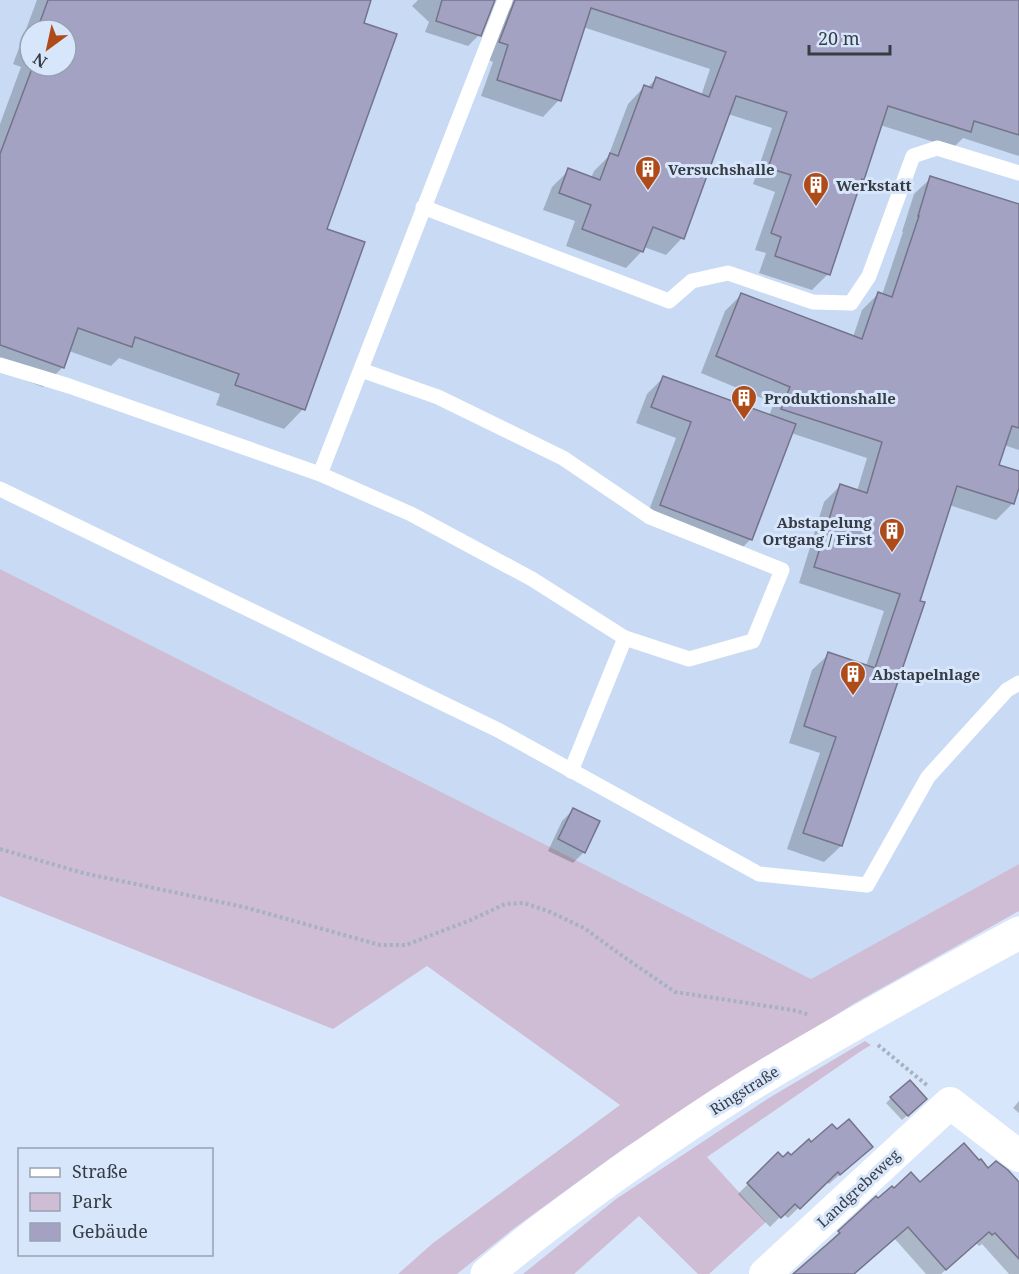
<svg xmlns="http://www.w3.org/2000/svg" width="1019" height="1274" viewBox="0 0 1019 1274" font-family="'Noto Serif',serif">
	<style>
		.built { fill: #c8daf4; fill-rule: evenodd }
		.green { fill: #cebdd5 }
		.shadow { fill: #0003; fill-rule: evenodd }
		.building { fill: #a4a2c3; stroke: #747489; stroke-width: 1.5 }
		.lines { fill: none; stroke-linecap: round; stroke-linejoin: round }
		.path { stroke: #a6b1c2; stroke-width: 4; stroke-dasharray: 3 3; stroke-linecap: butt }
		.lane { stroke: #fff; stroke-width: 15 }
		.street { stroke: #fff; stroke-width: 32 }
		.secondary { stroke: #fff; stroke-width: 33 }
		.labels { text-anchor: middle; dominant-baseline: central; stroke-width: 6; stroke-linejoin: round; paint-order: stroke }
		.poi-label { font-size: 15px; font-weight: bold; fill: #363c44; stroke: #d8e6fb; text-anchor: start }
		.street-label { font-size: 15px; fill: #363c44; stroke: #d8e6fb }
	</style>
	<rect width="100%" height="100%" fill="#d8e6fb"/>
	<path class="built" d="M0,0H1019V864L811,979L0,569ZM30,30H66V66H30Z"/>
	<g class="green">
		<polygon points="0,569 811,979 1019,864 1019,911 855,1003 626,1147 513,1229 457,1274 398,1274 433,1243 620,1105 427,966 333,1029 0,896"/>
		<polygon points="865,1041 871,1045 861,1051 707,1157 766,1222 709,1274 698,1274 639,1216 574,1274 523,1274 616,1199 769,1098"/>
	</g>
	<g class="shadow">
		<path d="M37,0H369L362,24L326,230L303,409L284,429L216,405L220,394L119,358L111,366L69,351L63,367L43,387L0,371V124L21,67L13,64ZM30,30H66V66H30Z"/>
		<polygon points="418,0 493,0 479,35 468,46 425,32 429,22 412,6"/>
		<polygon points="513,0 1019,0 1019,156 963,138 953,148 880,125 863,179 860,182 828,274 812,290 759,273 766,253 755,250 775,192 753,184 772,128 728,114 682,238 666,255 644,247 642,251 626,268 566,246 575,221 543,210 552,187 569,170 591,178 594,171 608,157 628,104 644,87 647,88 656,79 701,96 710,69 583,27 559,100 543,117 481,96 493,62 484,58 498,20 511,7"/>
		<polygon points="931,178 1019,206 1019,450 1004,445 997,465 1019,473 1019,483 1012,504 996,520 949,505 918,602 923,603 841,846 824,862 787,849 820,753 789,743 812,670 829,654 866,666 884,611 799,583 824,502 841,485 857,491 867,458 791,433 751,539 735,555 645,521 676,438 636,423 647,394 663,378 769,416 774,403 701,373 725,311 741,295 853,337 862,310 878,294 882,295 903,232 902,232 914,194"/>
		<polygon points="573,810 584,852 573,863 548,851 562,821"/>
		<polygon points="891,1098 920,1104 902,1120 886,1103"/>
		<polygon points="1019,1101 1019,1113 1013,1108"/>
		<polygon points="811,1144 860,1157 829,1184 826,1181 788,1218 783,1214 770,1227 738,1194 778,1154 783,1159 791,1157"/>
		<polygon points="988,1170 1019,1187 1019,1274 1009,1274 982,1244 979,1246 976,1243 941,1274 926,1274 894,1238 854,1274 795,1274 828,1245 827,1244 839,1232 877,1201 893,1190"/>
	</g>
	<g class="building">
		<polygon points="48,0 371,0 364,23 397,34 327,229 365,242 305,410 235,385 239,374 135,337 132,347 78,328 64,368 0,345 0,154 33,66 66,66 66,30 37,30"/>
		<polygon points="442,0 495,0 481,36 436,21"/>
		<polygon points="515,0 1019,0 1019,135 974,121 971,132 888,106 864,180 862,179 830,275 775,256 781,237 771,233 791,175 768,168 787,112 736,96 684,239 653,227 643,252 582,229 591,205 559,193 568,168 600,180 610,153 618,156 644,85 652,88 656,77 709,97 726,52 591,8 561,101 497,80 508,45 499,42"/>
		<polygon points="930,176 1019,204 1019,428 1012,426 999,465 1019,471 1019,488 1014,504 957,486 920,601 925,602 842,846 803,833 836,737 804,726 828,652 875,668 900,594 814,567 840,484 867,493 882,442 781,409 790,387 716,356 741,293 862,339 878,292 892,297 919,216 918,216"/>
		<polygon points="663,376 796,424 752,540 660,505 691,422 651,407"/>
		<polygon points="573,808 600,821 585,853 558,839"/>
		<polygon points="910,1080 927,1099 908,1116 890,1097"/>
		<polygon points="849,1119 873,1147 840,1175 838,1172 800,1209 795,1204 781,1218 747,1183 778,1152 783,1157 788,1152 791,1155 809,1139 811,1142 832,1124 837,1129"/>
		<polygon points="964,1143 979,1160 981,1159 988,1168 996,1161 1008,1170 1019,1182 1019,1259 995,1233 992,1235 989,1232 946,1270 908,1227 854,1274 793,1274 840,1233 838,1231 876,1196 878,1198 892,1186 894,1188 911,1172 920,1182"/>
	</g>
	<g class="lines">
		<g class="path">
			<polyline points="0,849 83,873 244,907 380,945 406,945 473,919 505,904 524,903 548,911 584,928 624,957 675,992 793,1010 810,1015"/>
			<polyline points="878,1045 928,1086"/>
		</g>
		<g class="lane">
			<polyline points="423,207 669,301 692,281 728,273 813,302 851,303 869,276 913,156 937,148 1019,173"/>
			<polyline points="0,365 69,386 320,474 505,0"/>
			<polyline points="320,474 411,514 532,579 625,638 689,659 753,641 782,570 650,517 563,458 438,397 361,370"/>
			<polyline points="0,489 498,730 759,874 867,885 928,777 1007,690 1019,683"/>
			<polyline points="571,771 625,638"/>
		</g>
		<polyline class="street" points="765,1274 950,1103 1019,1156"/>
		<path class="secondary" d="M487,1274C529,1238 573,1206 617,1174C666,1140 714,1106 765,1076C848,1026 934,979 1019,933"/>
	</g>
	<defs>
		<symbol id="building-pin" viewBox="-11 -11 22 30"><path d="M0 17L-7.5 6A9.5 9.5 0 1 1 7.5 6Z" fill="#af4b18" stroke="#d8e6fb"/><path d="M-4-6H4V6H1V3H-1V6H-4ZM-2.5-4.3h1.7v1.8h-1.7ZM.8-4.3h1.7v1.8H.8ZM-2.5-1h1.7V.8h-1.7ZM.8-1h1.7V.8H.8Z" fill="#fff"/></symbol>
	</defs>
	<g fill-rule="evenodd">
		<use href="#building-pin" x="633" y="154" width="30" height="40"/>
		<use href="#building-pin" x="801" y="170" width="30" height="40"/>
		<use href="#building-pin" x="729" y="383" width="30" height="40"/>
		<use href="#building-pin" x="877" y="516" width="30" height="40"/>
		<use href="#building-pin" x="838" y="659" width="30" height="40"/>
	</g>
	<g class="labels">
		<g class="poi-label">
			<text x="668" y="169">Versuchshalle</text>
			<text x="836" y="185">Werkstatt</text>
			<text x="764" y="398">Produktionshalle</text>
			<text x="872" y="522" text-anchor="end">Abstapelung<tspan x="872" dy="17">Ortgang / First</tspan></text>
			<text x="872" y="674">Abstapelnlage</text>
		</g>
		<g class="street-label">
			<text transform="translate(744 1090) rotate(-32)">Ringstraße</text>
			<text transform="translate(858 1188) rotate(-43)">Landgrebeweg</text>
		</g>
	</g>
	<rect x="18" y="1148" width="195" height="108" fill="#d8e6fb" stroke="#97a2b2" stroke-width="1.5"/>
	<rect x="30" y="1168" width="30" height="9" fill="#ffffff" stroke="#97a2b2" stroke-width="1.5"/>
	<text x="72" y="1178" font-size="18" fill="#363c44">Straße</text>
	<rect x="30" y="1193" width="30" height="18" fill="#cebdd5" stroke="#97a2b2" stroke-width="1.5"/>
	<text x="72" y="1208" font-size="18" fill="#363c44">Park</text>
	<rect x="30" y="1223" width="30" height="18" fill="#a4a2c3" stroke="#97a2b2" stroke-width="1.5"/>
	<text x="72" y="1238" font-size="18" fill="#363c44">Gebäude</text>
	<g transform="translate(48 48) rotate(213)"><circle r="28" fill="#d8e6fb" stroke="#97a2b2" stroke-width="1.5"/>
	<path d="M0-4.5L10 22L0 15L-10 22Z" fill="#af4b18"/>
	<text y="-9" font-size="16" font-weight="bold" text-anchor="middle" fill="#363c44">N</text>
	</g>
	<path d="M809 45v9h81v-9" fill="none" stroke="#363c44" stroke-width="3"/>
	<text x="818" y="45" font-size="18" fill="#363c44" stroke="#d8e6fb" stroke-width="4.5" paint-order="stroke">20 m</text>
</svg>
